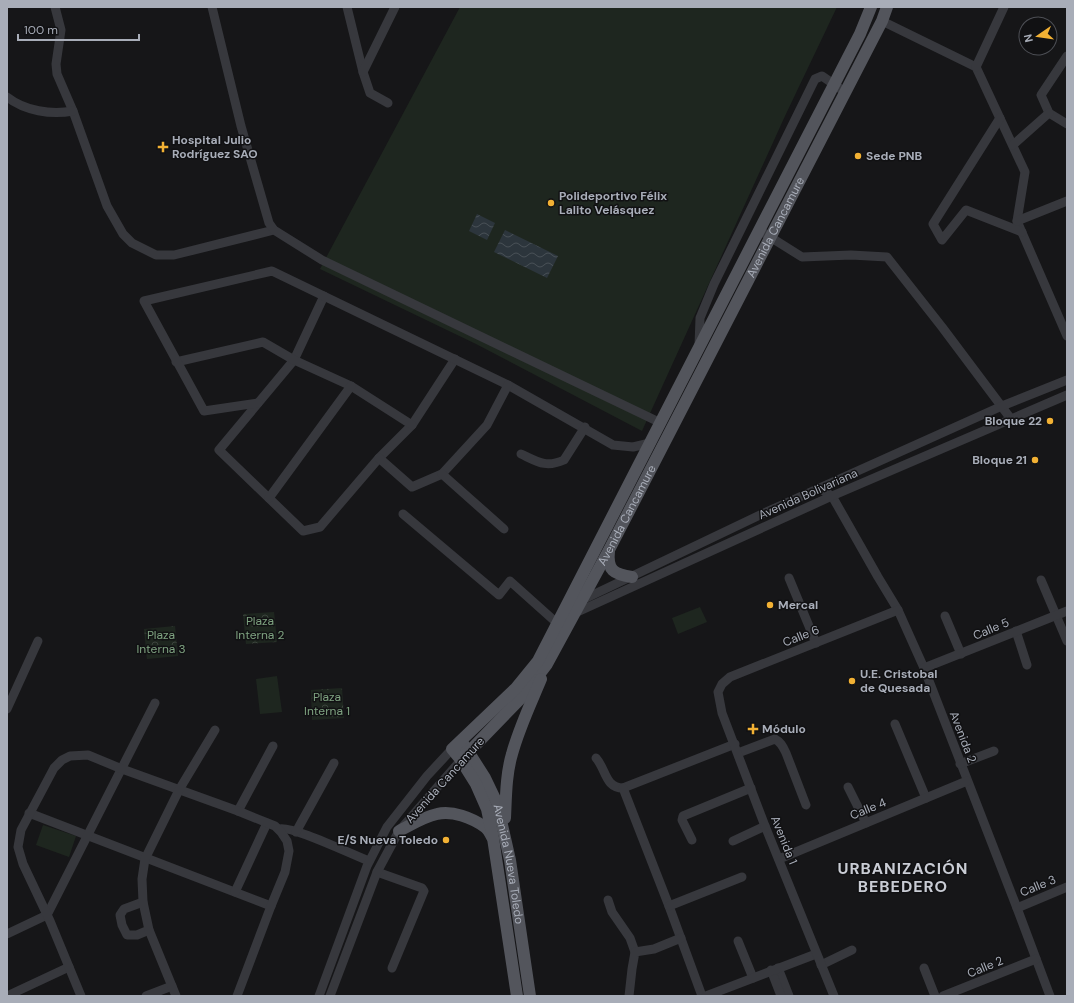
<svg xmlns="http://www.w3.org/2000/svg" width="1074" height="1003" viewBox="0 0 1074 1003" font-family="'DM Sans',sans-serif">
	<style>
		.park { fill: url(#park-crowns) }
		.pitch { fill: #1e261f }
		.water { fill: url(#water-waves) }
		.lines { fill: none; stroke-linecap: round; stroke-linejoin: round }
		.minor { stroke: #37383d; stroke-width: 9 }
		.major { stroke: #53555c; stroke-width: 12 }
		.poi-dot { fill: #f2b134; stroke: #111113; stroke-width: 1.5 }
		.labels { text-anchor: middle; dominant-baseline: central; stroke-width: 3; stroke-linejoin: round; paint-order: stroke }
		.poi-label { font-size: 12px; font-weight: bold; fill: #a8adb8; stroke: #111113; text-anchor: start }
		.street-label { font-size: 12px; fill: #a8adb8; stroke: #111113 }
		.park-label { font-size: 12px; fill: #7fa381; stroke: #111113 }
		.district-label { font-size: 16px; font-weight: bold; letter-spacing: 1px; fill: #c9ccd4; stroke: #111113 }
	</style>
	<defs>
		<pattern id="park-crowns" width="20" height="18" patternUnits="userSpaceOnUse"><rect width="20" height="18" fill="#1e261f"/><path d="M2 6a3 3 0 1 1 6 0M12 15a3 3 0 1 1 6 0" fill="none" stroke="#3c433d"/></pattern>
		<pattern id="water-waves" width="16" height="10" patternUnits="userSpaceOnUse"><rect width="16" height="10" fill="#2c353c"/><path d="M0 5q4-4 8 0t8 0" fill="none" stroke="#485056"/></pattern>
	</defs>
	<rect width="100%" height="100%" fill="#161618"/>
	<g class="park">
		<polygon points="274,612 277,642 246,644 243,614"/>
		<polygon points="175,626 178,656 147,659 144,629"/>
		<polygon points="342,688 344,718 312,720 311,690"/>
	</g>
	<g class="pitch">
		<polygon points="460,7 837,7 785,116 642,431 476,344 320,269"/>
		<polygon points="700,607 707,622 678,634 672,618"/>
		<polygon points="277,676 282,712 260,714 256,679"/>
		<polygon points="43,825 76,836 69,857 36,845"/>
	</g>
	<g class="water">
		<polygon points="477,214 495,223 487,240 469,231"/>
		<polygon points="505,230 558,256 547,278 494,252"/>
	</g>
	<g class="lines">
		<g class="minor">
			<polyline points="55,7 61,30 56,64 57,74 73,111 107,206 123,234 132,243 156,255 174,255 274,230"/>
			<polyline points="212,7 241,126 269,223 274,230 322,260 661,423"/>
			<polyline points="347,7 363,72 370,93 388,103"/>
			<polyline points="882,21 976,67 1025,172 1017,221 1067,336"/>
			<polyline points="1067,56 1041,95 1049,113 1067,124"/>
			<polyline points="976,67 1004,7"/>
			<polyline points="363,72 395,7"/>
			<path d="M7,97C25,111 51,115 73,111"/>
			<polyline points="1000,118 933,224 942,240 966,210 1022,232"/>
			<polyline points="1013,145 1049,113"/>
			<polyline points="1017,221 1067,201"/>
			<polyline points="759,230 802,257 851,255 887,257 942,327 1011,419"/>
			<polyline points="324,296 294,360 219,450 303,531 320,527 379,458 412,425 455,359"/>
			<polyline points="699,346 700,318 714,284 815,79 822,76 845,92"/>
			<polyline points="176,362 263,342 294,360 351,386 412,425"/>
			<polyline points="258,403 204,411 144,301 272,271 508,385 613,445 633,447 650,443"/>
			<path d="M521,454C538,462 546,468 564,460L585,427"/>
			<polyline points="379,458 412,487 442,474 487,425 508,385"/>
			<polyline points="442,474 504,529"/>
			<polyline points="819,488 832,496 878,577 898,610 924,668 1017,908 1050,996"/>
			<polyline points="269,498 351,386"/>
			<polyline points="403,514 499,595 510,581 558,624"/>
			<polyline points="789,578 816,643"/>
			<polyline points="1041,580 1067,641"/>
			<polyline points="580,601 762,514 1002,406 1067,380"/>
			<polyline points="573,614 832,496 1067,395"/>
			<polyline points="945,616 961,654"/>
			<polyline points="1016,631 1027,665"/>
			<polyline points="924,668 1067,611"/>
			<polyline points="7,709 38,641"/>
			<polyline points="895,724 926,798"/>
			<path d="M738,753L775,739C781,742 783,747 786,753L806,805"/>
			<path d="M596,758C606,769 605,788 623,788L735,744"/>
			<polyline points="960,764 994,751"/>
			<polyline points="848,787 866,823"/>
			<polyline points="623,788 669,906 702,996"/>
			<polyline points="238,811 273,746"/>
			<polyline points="29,813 271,906"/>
			<path d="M279,829C289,824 355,856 369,861"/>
			<polyline points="296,832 334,763"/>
			<polyline points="692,840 682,820 683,816 751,788"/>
			<polyline points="733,841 765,826"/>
			<polyline points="779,859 967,781"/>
			<polyline points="377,872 422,888 424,891 392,968"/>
			<polyline points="235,892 267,823"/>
			<polyline points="608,900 612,912 630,938 635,952"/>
			<polyline points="143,902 124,909 120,915 122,925 127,935 137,935 149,930"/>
			<polyline points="669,906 742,877"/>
			<polyline points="1017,908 1067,887"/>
			<polyline points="7,934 47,915 155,703"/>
			<polyline points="738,941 753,978"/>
			<polyline points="821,965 852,950"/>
			<polyline points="778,968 789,996"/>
			<polyline points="924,968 935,996"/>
			<polyline points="771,970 781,996"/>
			<polyline points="7,996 69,967"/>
			<polyline points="81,996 50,921 23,864 18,847 21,830 54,768 62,760 70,756 88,755 122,769 238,811 275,826 281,832 287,841 289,851 285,872 271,906 237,996"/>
			<polyline points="146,996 172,986"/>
			<polyline points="176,996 149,930 143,902 142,879 145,859 179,790 215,730"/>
			<polyline points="319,996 367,866 387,827 427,776 452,749"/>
			<polyline points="330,996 377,872 399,831 461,760"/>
			<polyline points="629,996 632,969 635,952 654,949 681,938"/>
			<polyline points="706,996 816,954"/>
			<polyline points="834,996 765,826 722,713 718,692 722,684 730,677 898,610"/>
			<polyline points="943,996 1036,959"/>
		</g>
		<g class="major">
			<path d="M609,551C607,571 614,574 632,577"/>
			<path id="s1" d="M464,745L485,778L497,803L510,860L530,996"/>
			<path id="s2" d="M461,760L521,698L547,664L609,550L882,21L887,7"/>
			<path d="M505,818C506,797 506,774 512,754C519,728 531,703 541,679"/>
			<path d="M399,831C411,825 423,817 437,814C452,810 472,818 485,827C488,829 490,833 492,837"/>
			<polyline points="517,996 493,838 487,809 476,784 461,760 452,749 516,688 538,661 860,34 871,7"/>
		</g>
	</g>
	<g class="poi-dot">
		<path d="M161 141h4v4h4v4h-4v4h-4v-4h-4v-4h4z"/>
		<circle cx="858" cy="156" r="4"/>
		<circle cx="551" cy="203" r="4"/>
		<circle cx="1050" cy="421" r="4"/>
		<circle cx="1035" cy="460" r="4"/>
		<circle cx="770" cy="605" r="4"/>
		<circle cx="852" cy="681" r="4"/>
		<path d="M751 723h4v4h4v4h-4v4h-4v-4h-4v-4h4z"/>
		<circle cx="446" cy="840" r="4"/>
	</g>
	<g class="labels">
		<g class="poi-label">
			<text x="172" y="140">Hospital Julio<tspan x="172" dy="14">Rodríguez SAO</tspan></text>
			<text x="866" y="156">Sede PNB</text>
			<text x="559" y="196">Polideportivo Félix<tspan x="559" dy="14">Lalito Velásquez</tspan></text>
			<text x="1042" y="421" text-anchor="end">Bloque 22</text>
			<text x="1027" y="460" text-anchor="end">Bloque 21</text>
			<text x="778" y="605">Mercal</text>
			<text x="860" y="674">U.E. Cristobal<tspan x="860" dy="14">de Quesada</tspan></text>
			<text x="762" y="729">Módulo</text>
			<text x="438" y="840" text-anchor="end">E/S Nueva Toledo</text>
		</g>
		<g class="street-label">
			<text stroke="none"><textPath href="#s2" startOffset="622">Avenida Cancamure</textPath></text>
			<text transform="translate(808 494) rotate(-24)">Avenida Bolivariana</text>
			<text stroke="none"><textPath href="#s2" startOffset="298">Avenida Cancamure</textPath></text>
			<text transform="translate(991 629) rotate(-23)">Calle 5</text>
			<text transform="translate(801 636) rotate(-22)">Calle 6</text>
			<text transform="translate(963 737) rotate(69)">Avenida 2</text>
			<text transform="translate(445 780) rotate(-48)">Avenida Cancamure</text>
			<text transform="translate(868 809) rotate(-22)">Calle 4</text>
			<text transform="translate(784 840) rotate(68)">Avenida 1</text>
			<text stroke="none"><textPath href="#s1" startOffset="129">Avenida Nueva Toledo</textPath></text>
			<text transform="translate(1038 886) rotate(-22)">Calle 3</text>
			<text transform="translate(985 967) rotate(-22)">Calle 2</text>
		</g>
		<g class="park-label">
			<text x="260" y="621">Plaza<tspan x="260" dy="14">Interna 2</tspan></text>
			<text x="161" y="635">Plaza<tspan x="161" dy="14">Interna 3</tspan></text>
			<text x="327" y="697">Plaza<tspan x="327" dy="14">Interna 1</tspan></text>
		</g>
		<g class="district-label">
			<text x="903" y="868">URBANIZACIÓN<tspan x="903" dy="18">BEBEDERO</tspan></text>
		</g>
	</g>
	<rect width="1074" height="1003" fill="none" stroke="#a8adb8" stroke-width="16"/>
	<g transform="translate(1038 36) rotate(257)"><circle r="19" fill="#111113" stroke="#4d4f55"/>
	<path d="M0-3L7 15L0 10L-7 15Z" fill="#f2b134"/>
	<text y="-6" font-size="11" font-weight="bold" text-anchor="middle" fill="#a8adb8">N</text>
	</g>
	<path d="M18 34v6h121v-6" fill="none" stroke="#a8adb8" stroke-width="2"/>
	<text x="24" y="34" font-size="12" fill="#a8adb8" stroke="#111113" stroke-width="3" paint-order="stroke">100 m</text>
</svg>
